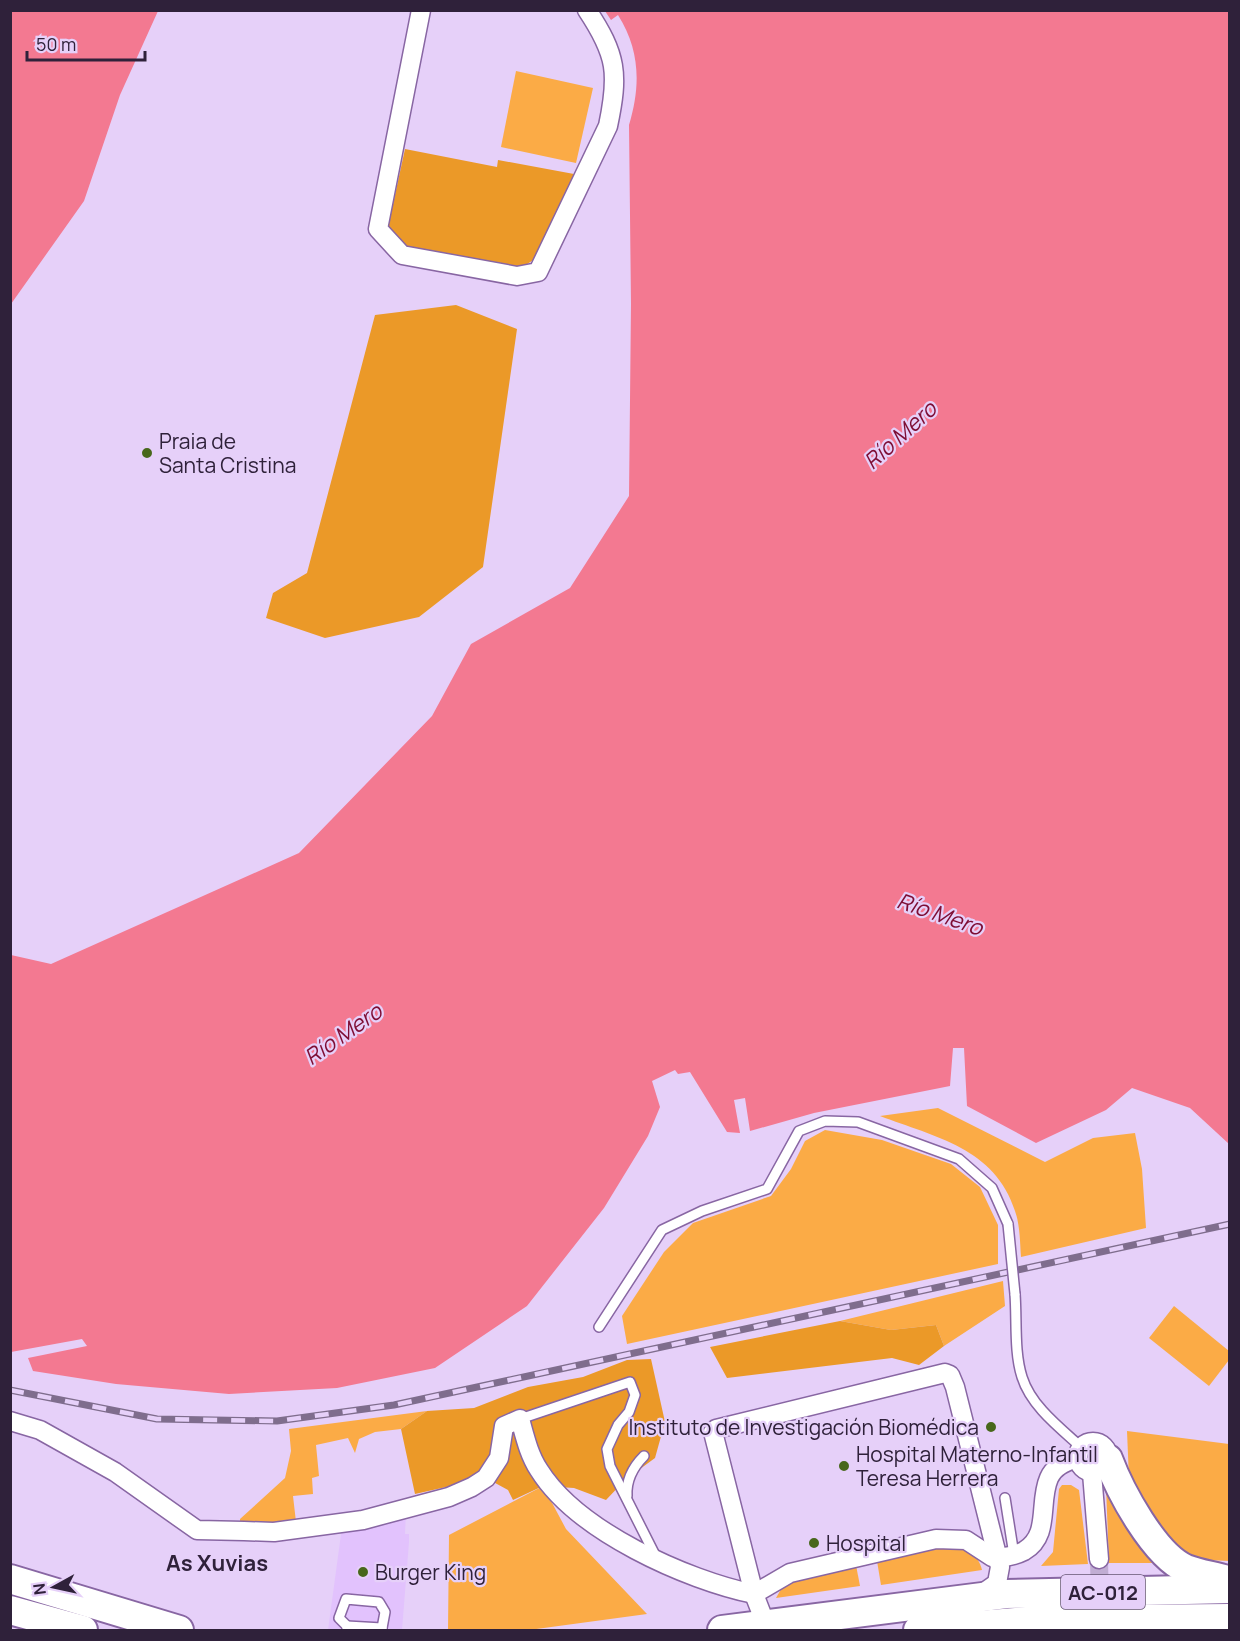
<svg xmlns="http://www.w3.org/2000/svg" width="1240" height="1641" viewBox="0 0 1240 1641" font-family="Manrope,sans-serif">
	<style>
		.built { fill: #e2c2fd }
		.green { fill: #fbab46 }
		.forest { fill: #eb9928 }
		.water { fill: #f37991 }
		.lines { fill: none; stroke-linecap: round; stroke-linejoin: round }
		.minor-tunnel { stroke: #c1add3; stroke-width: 18; stroke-dasharray: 18 9; stroke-linecap: butt }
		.service-casing { stroke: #8866a3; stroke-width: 12 }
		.minor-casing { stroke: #8866a3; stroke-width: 21 }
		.primary-casing { stroke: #8866a3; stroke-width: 32 }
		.service { stroke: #fff; stroke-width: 9 }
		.minor { stroke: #fff; stroke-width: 18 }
		.primary { stroke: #fff; stroke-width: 28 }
		.rail-casing { stroke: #7f6d8d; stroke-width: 7 }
		.rail { stroke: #e6d0f9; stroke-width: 4.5; stroke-dasharray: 14; stroke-linecap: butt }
		.service-bridge-casing { stroke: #8866a3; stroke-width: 12; stroke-linecap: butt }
		.service-bridge { stroke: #fff; stroke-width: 9 }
		.poi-dot { fill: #48671b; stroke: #e6d0f9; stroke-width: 2 }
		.labels { text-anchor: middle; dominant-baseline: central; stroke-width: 4.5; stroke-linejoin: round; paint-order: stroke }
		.shield { fill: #e6d0f9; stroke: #665673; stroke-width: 1.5 }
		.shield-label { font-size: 20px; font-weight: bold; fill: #2f213a }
		.poi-label { font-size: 21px; fill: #2f213a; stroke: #e6d0f9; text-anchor: start }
		.water-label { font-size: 22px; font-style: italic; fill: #7e0d34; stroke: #e6d0f9 }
		.neighbourhood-label { font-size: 22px; font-weight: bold; fill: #2f213a; stroke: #e6d0f9 }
	</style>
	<rect width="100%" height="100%" fill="#e6d0f9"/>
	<polygon class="built" points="406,1511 405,1534 409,1534 409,1542 402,1630 328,1630 342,1527"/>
	<g class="green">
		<polygon points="516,71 593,88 576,163 501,147"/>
		<path d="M938,1108L1045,1162L1093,1138L1135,1133L1142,1169L1146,1228L1021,1257C1020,1242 1020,1225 1015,1211C995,1148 935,1137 880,1116Z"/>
		<polygon points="825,1130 882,1140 951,1164 980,1187 998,1225 998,1264 627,1344 622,1316 664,1252 693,1223 771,1196 791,1169 805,1141"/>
		<polygon points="1003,1281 1005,1306 944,1346 936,1325 891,1330 840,1321"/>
		<polygon points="1174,1306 1229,1351 1229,1360 1209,1386 1149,1338"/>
		<polygon points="427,1411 401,1429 375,1432 359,1439 355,1453 348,1438 316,1445 319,1476 312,1478 313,1494 293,1496 296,1522 240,1526 240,1519 285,1478 291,1451 289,1429"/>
		<polygon points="1127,1431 1229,1444 1229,1561 1187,1559 1158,1533 1129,1479"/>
		<polygon points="1062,1485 1071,1485 1079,1490 1088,1564 1041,1566 1053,1552 1059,1489"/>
		<polygon points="543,1486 566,1529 647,1614 529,1630 448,1630 449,1535"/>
		<polygon points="1106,1487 1161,1563 1109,1563"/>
		<path d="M947,1546C964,1546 978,1553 982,1570L881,1585L877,1561Z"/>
		<polygon points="856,1565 860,1586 776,1598 785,1582"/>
	</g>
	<g class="forest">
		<polygon points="405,149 497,167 498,160 574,174 536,258 523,267 506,269 400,247 388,227"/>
		<polygon points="456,305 517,329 483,567 419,617 325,638 266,618 273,593 307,573 375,315"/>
		<polygon points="840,1321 891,1330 936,1325 944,1346 919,1365 892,1358 727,1378 710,1347"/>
		<polygon points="651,1359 665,1422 655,1458 625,1480 606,1500 574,1488 543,1486 513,1500 508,1490 486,1478 415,1494 401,1429 427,1411 474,1408 528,1387 583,1377 627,1360"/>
	</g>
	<g class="water">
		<polygon points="11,10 158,11 120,95 84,201 11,304"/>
		<path d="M605,11H1229V1144L1190,1108L1132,1088L1106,1110L1036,1143L967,1106L964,1048H953L950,1086L814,1113L750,1131L745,1098L734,1100L740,1133L727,1132L690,1072L678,1074L675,1070L652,1081L660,1107L648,1136L604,1208L527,1306L435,1368L337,1388L229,1394L116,1384L33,1371L28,1358L87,1346L82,1339L11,1352V955L51,964L299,853L432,716L471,644L570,588L629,496L631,304L629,125C641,85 640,50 618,15L611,20Z"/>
	</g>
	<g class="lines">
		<polyline class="minor-tunnel" points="1099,1559 1100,1602"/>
		<defs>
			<g id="service">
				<path d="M1015,1294C1017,1321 1014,1352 1022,1377C1031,1406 1060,1428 1081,1447"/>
				<polyline points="599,1327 662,1230 702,1211 767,1189 799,1131 825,1121 858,1122 959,1159 992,1188 1008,1224"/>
				<polyline points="520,1419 630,1382 635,1395 629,1412 618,1425 607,1449 610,1466 656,1557"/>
				<path d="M627,1496C626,1480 633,1467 644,1456"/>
				<polyline points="1005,1498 1014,1555"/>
				<polyline points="347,1626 339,1618 346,1599 379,1602 385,1612 382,1628"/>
				<polyline points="347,1630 347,1626 382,1628 382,1630"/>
			</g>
			<g id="minor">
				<path d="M421,10L378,229L402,255L517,276L538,272L608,126C619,74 617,55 587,10"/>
				<path d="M10,1421L40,1430L115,1472L197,1530L244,1531L274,1532L363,1520L449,1497L472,1487L486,1478L499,1458L504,1426L520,1419C525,1437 529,1455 539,1470C577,1531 686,1580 754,1594L790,1573L936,1539L966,1540L992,1557C1003,1558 1014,1556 1024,1551C1051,1535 1038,1503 1049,1478C1054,1466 1066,1462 1078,1457"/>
				<circle cx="1093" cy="1457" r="15"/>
				<polyline points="1092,1473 1099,1559"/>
				<polyline points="766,1625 754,1594 713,1432 716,1429 945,1373 950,1375 955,1387 1000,1567 997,1583 980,1595"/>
			</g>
			<g id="primary">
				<path d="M1108,1459C1120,1491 1154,1555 1186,1569C1199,1574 1214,1576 1227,1580"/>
				<polyline points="10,1579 179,1630"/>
				<polyline points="10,1610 83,1630"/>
				<polyline points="722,1630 1006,1594 1230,1589"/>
				<polyline points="918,1630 1039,1620 1230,1618"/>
			</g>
		</defs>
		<use href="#service" class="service-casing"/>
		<use href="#minor" class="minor-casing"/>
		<use href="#primary" class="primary-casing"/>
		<use href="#service" class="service"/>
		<use href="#minor" class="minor"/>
		<use href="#primary" class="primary"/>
		<defs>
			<polyline id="rail" points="10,1390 157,1419 277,1421 394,1405 1230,1224"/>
		</defs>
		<use href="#rail" class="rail-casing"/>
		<use href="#rail" class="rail"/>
		<defs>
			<polyline id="service-bridge" points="1008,1224 1015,1294"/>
		</defs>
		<use href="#service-bridge" class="service-bridge-casing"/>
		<use href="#service-bridge" class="service-bridge"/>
	</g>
	<g class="poi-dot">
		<circle cx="147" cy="453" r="6"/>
		<circle cx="991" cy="1427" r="6"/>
		<circle cx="844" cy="1466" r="6"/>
		<circle cx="814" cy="1543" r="6"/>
		<circle cx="363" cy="1572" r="6"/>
	</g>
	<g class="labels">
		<rect class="shield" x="1061" y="1575" width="84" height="34" rx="4.5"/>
		<g class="shield-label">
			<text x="1103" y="1592">AC-012</text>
		</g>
		<g class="poi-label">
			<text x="159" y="441">Praia de<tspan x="159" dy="24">Santa Cristina</tspan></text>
			<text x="979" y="1427" text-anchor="end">Instituto de Investigación Biomédica</text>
			<text x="856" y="1454">Hospital Materno-Infantil<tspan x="856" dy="24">Teresa Herrera</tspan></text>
			<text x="826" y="1543">Hospital</text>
			<text x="375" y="1572">Burger King</text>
		</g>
		<g class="water-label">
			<text transform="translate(900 435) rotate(-42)">Río Mero</text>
			<text transform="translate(940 914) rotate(19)">Río Mero</text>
			<text transform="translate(343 1034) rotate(-35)">Río Mero</text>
		</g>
		<g class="neighbourhood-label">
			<text x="217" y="1563">As Xuvias</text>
		</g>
	</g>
	<rect width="1240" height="1641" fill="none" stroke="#2f213a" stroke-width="24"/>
	<g transform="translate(54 1587) rotate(262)" stroke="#e6d0f9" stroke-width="4.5" paint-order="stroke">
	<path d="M0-4.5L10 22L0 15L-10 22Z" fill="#2f213a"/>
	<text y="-9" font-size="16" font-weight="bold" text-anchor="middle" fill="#2f213a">N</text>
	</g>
	<path d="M27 51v9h118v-9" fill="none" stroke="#2f213a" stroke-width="3"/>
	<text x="36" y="51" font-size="18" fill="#2f213a" stroke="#e6d0f9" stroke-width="4.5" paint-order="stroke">50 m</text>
</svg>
